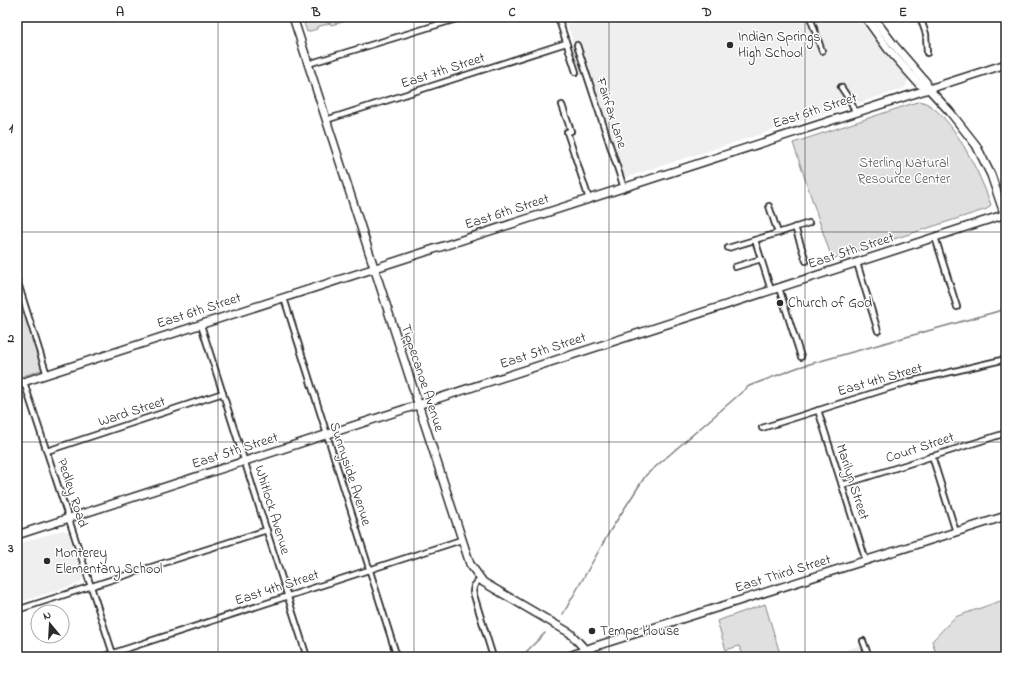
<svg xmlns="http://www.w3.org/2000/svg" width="1023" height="674" viewBox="0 0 1023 674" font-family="'Indie Flower',sans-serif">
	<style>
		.built { fill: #efefef }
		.green { fill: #e0e0e0; stroke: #868686 }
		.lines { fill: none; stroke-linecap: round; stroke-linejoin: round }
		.stream { stroke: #7e7e7e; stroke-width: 1.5 }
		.street-casing { stroke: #2b2b2b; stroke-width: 8 }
		.secondary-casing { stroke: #2b2b2b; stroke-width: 10 }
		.street { stroke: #fff; stroke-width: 4.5 }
		.secondary { stroke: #fff; stroke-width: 7 }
		.grid { fill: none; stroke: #2b2b2b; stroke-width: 1; stroke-opacity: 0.55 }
		.poi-dot { fill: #2b2b2b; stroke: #fff; stroke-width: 1.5 }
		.labels { text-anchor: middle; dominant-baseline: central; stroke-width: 3; stroke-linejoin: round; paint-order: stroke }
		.poi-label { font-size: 14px; fill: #2b2b2b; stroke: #fff; text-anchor: start }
		.street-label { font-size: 14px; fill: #2b2b2b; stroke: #fff }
		.park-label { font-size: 14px; fill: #585858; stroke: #fff }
		.neatline { fill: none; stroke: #2b2b2b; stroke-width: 1.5 }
		.grid-label { font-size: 13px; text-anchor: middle; font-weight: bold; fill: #2b2b2b }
	</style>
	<rect width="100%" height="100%" fill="#fff"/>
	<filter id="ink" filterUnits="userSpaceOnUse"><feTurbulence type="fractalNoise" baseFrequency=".025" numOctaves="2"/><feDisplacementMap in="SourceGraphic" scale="8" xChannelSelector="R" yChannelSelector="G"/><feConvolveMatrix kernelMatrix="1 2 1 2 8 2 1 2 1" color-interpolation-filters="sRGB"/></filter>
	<g filter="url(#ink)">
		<g class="built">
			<polygon points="565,17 859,17 868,32 908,79 905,88 617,180"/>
			<polygon points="63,530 68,532 83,577 80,583 17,603 17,544"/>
			<polygon points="860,645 864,657 825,657"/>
		</g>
		<g class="green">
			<polygon points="302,17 361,17 331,25 330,23 317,27 317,29 307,32"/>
			<path d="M920,101C950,108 982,178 991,205L987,209L832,259L793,143Z"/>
			<polygon points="17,289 44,369 17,378"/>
			<polygon points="1006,599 1006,657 937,657 932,641 955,617"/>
			<polygon points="765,604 781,657 736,657 743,654 739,646 726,650 717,621"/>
		</g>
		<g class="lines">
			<g class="stream">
				<polyline points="563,614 610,531 646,475 749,386 799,367 1006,309"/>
				<polyline points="521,657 545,633"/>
			</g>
			<defs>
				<g id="street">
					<polyline points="558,17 576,72"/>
					<polyline points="810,17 822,51"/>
					<polyline points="920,17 926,34 927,53"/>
					<polyline points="577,45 624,188"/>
					<polyline points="308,64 463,17"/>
					<polyline points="841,87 851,102 855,112"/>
					<polyline points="562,105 571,131 567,132 589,199"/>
					<polyline points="326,120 566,43"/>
					<polyline points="769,206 778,233 809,223"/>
					<polyline points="795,227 806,261"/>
					<polyline points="935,237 957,307"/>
					<polyline points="755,240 771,290"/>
					<polyline points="728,248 778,233"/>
					<polyline points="857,263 878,331"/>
					<polyline points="735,267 761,259"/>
					<polyline points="17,280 47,375"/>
					<polyline points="779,288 801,357"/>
					<polyline points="284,298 397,657"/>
					<polyline points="201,325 307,657"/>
					<polyline points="24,382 114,657"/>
					<polyline points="818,410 866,561"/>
					<polyline points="762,428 908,382 1006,359"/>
					<polyline points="47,451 223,393"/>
					<polyline points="932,456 956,532"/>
					<polyline points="842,485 1006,433"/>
					<polyline points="480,579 474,586 473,592 493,657"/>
					<polyline points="17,610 267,530"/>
					<polyline points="863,641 869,657"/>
					<polyline points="101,657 461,540"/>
				</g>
				<g id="secondary">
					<polyline points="293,17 470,564 483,582 570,633 592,657"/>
					<polyline points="865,17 888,49 919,84 928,88 950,112 976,145 991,175 1006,219"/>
					<polyline points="873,17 894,45 926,82 928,88"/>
					<polyline points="17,384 1006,64"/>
					<polyline points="17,535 1006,214"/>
					<polyline points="567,657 596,646 1006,516"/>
				</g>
			</defs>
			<use href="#street" class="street-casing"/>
			<use href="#secondary" class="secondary-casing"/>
			<use href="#street" class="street"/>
			<use href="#secondary" class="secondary"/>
		</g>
	</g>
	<path class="grid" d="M218,17V657M414,17V657M609,17V657M805,17V657M17,232H1006M17,442H1006"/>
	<g class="poi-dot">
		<circle cx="730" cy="45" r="4"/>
		<circle cx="780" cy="303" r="4"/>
		<circle cx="47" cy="561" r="4"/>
		<circle cx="592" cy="631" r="4"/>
	</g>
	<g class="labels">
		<g class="poi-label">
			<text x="738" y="37">Indian Springs<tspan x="738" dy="16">High School</tspan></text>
			<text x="788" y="303">Church of God</text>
			<text x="55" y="553">Monterey<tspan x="55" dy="16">Elementary School</tspan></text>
			<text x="600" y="631">Tempe House</text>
		</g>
		<g class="street-label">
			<text transform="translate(443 71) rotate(-18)">East 7th Street</text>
			<text transform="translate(815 111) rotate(-18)">East 6th Street</text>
			<text transform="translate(611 113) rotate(72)">Fairfax Lane</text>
			<text transform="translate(507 212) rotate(-18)">East 6th Street</text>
			<text transform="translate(851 251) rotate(-18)">East 5th Street</text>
			<text transform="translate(199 311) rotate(-18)">East 6th Street</text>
			<text transform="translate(543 351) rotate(-18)">East 5th Street</text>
			<text transform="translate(422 378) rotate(72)">Tippecanoe Avenue</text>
			<text transform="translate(880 380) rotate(-16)">East 4th Street</text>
			<text transform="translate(132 412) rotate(-18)">Ward Street</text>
			<text transform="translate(920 448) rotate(-18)">Court Street</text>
			<text transform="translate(235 451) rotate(-18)">East 5th Street</text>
			<text transform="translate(350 474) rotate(72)">Sunnyside Avenue</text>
			<text transform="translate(852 482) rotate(72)">Marilyn Street</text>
			<text transform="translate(72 493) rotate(72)">Pedley Road</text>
			<text transform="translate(272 510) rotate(73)">Whitlock Avenue</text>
			<text transform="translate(783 574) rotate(-17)">East Third Street</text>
			<text transform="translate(277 588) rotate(-18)">East 4th Street</text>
		</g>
		<g class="park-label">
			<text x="904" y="163">Sterling Natural<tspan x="904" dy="16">Resource Center</tspan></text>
		</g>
	</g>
	<rect width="1023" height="674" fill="none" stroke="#fff" stroke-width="44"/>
	<g transform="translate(50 624) rotate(342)"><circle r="19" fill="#ffffff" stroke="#aaaaaa"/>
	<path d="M0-3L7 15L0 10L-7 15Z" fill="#2b2b2b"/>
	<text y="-6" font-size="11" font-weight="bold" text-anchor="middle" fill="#2b2b2b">N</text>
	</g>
	<rect x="22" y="22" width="979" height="630" class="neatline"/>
	<g class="grid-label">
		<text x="120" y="16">A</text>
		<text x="316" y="16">B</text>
		<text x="512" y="16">C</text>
		<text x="707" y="16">D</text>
		<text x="903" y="16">E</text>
		<text x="11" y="132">1</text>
		<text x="11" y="342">2</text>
		<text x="11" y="552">3</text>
	</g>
</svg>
